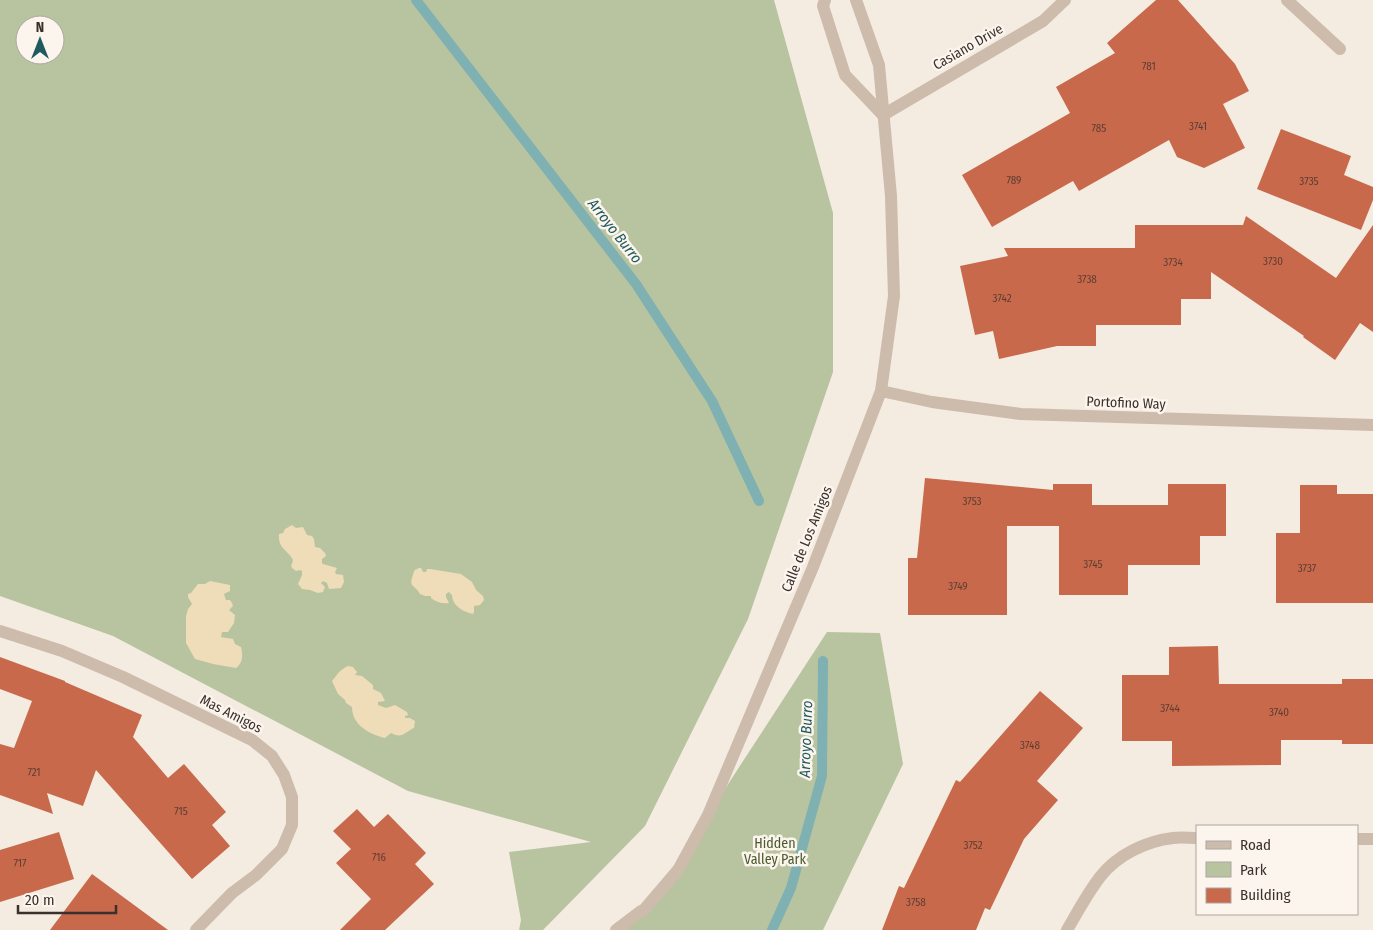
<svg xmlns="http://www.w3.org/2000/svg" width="1373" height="930" viewBox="0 0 1373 930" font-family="'Fira Sans Condensed',sans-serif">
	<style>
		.green { fill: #b8c4a0; fill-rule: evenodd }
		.sand { fill: #efdcb8 }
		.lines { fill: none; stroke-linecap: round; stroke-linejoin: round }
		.stream { stroke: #7fb0b2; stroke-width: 10 }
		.building { fill: #c8694b }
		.street { stroke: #cdbbac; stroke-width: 12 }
		.labels { text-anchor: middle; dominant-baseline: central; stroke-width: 5; stroke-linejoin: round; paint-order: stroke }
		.number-label { font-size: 11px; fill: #5e3e33 }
		.street-label { font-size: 14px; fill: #3b302b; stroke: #fbf5ee }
		.park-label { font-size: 14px; fill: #4a5a2e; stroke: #fbf5ee }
		.water-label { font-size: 15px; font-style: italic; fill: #1f5a5e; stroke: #fbf5ee }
	</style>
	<rect width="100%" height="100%" fill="#f4ebe1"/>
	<g class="green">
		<path d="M0,0H774L833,213V372L748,619L645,826L543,930H519L521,920L509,852L591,842L408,791L113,636L0,596ZM25,25H55V55H25Z"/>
		<polygon points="827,632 880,633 903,764 823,930 616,930 678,870 708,815"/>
	</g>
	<g class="sand">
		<path d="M292,525L296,528L303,527L307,535L312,536L314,539L315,547L320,548L325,553L326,556L322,559V563L323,564L337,568L335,572L336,574L343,575L344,582L341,588L329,589L327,583L323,581L321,583L325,587L323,592L318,593L310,590L302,589L298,584L302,575V571L300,570L296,571L292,568L291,565L292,564L293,560C287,549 278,549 279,534L283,533L285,529Z"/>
		<path d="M419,568H421L423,572H426L427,569H430L461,574L472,582L476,590L483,596L484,600L480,605L474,606V612L473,614C463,612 452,605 452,595L449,592L446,594V597L449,603C442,604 436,602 431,598V596H425L420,594C415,584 408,588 413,575C415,569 413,571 419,568Z"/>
		<path d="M210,581L230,585V591L224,594L226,600H230L232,603L233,606L229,610L235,615L234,623L228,632H222L221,637L233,639L235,644L241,647C243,655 243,663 236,668L213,664L195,659L186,643V616L188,609L192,604L188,597V594L191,593L198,584H205Z"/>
		<path d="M348,666L353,667L357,672L355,675L362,676L373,685V689L381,693L385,701L378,702V705L386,708L395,705L407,712L408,715L405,716V718H410L415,721L414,728C403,733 403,739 391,733L385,738C369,734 352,725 352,707L346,703L345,700L338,694L332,681C338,674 338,671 348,666Z"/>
	</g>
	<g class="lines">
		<g class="stream">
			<polyline points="416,0 636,284 712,401 759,501"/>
			<polyline points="772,930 791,888 822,776 823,661"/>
		</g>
	</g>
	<g class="building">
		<polygon points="1156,0 1178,0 1235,64 1249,91 1223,104 1245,148 1204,168 1177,157 1169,140 1079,191 1073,181 992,227 962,175 1070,113 1056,87 1115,53 1107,43"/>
		<polygon points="1281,129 1351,156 1344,175 1373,187 1373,200 1361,230 1257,189"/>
		<polygon points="1246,216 1336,278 1373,225 1373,332 1360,323 1335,360 1303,337 1304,336 1211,272 1211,299 1181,299 1181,325 1096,325 1096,346 1057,346 999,359 993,331 975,335 960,266 1008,256 1004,248 1135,248 1135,225 1243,225"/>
		<polygon points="925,478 1053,490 1053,484 1092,484 1092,505 1168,505 1168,484 1226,484 1226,536 1200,536 1200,565 1128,565 1128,595 1059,595 1059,526 1007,526 1007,615 908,615 908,558 917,558"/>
		<polygon points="1300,485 1337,485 1337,494 1373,494 1373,603 1276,603 1276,533 1300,533"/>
		<polygon points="1218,646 1219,684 1342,684 1342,679 1373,679 1373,744 1342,744 1342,740 1281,740 1281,765 1172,766 1172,741 1122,741 1122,675 1169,675 1169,647"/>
		<polygon points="0,657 65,681 65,682 142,715 133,737 168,778 184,764 226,812 212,825 230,846 192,879 96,770 83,806 47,793 53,814 0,795 0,744 14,748 32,701 0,689"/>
		<polygon points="1040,691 1083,728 1037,781 1058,800 1024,839 990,910 985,908 976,930 882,930 899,886 904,888 956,780 960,782"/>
		<polygon points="357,809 374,827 388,814 426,853 415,864 434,884 385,930 340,930 371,899 336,863 351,849 333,831"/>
		<polygon points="59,832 74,879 0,902 0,850"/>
		<polygon points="92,874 168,930 50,930"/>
	</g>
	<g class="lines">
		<g class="street">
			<polyline points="825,0 823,6 845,75 883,115"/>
			<polyline points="1287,0 1340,49"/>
			<polyline points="883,115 1043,21 1065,0"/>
			<polyline points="881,391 932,402 1021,414 1373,425"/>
			<polyline points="0,631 62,651 123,677 252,740 272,756 284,775 292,797 292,825 282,849 256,875 232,893 196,930"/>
			<polyline points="1357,839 1373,839"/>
			<polyline points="616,930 641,911 643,911 678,870 708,815 813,567 881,391 894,296 891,196 879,65 856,0"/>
			<path d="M1067,930C1077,913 1087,894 1100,877C1117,855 1146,841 1173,838C1181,837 1189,838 1197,838"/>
		</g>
	</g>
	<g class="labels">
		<g class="number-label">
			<text x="1149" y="66">781</text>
			<text x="1198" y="126">3741</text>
			<text x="1099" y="128">785</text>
			<text x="1014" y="180">789</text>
			<text x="1309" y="181">3735</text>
			<text x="1273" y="261">3730</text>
			<text x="1173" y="262">3734</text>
			<text x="1087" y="279">3738</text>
			<text x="1002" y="298">3742</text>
			<text x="972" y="501">3753</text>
			<text x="1093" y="564">3745</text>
			<text x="1307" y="568">3737</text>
			<text x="958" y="586">3749</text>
			<text x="1170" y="708">3744</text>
			<text x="1279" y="712">3740</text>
			<text x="1030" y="745">3748</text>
			<text x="34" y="772">721</text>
			<text x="181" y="811">715</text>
			<text x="973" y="845">3752</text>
			<text x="379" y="857">716</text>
			<text x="20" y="863">717</text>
			<text x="916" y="902">3758</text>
		</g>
		<g class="street-label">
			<text transform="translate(968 47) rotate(-30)">Casiano Drive</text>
			<text transform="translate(1126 403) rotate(2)">Portofino Way</text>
			<text transform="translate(807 539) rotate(-68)">Calle de Los Amigos</text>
			<text transform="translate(231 714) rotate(27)">Mas Amigos</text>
		</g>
		<g class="park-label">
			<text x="775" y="843">Hidden<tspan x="775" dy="16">Valley Park</tspan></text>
		</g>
		<g class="water-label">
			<text transform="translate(615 231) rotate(52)">Arroyo Burro</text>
			<text transform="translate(806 739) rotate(-88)">Arroyo Burro</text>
		</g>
	</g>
	<rect x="1196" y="825" width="162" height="90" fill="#fbf5ee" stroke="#aea6a0"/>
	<rect x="1206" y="841" width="25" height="8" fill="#cdbbac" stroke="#aea6a0"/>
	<text x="1240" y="850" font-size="15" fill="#3b302b">Road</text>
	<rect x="1206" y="862" width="25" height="15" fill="#b8c4a0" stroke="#aea6a0"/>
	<text x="1240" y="875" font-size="15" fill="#3b302b">Park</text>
	<rect x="1206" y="888" width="25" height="15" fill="#c8694b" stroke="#aea6a0"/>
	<text x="1240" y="900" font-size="15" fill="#3b302b">Building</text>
	<g transform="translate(40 40)"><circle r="24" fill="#fbf5ee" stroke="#aea6a0"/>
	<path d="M0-4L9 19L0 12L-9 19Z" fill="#1f5a5e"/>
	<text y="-8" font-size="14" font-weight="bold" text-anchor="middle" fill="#3b302b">N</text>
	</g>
	<path d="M18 905v8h98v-8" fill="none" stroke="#3b302b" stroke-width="2.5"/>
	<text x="25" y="905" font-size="15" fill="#3b302b" stroke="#fbf5ee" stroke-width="4" paint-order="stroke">20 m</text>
</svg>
